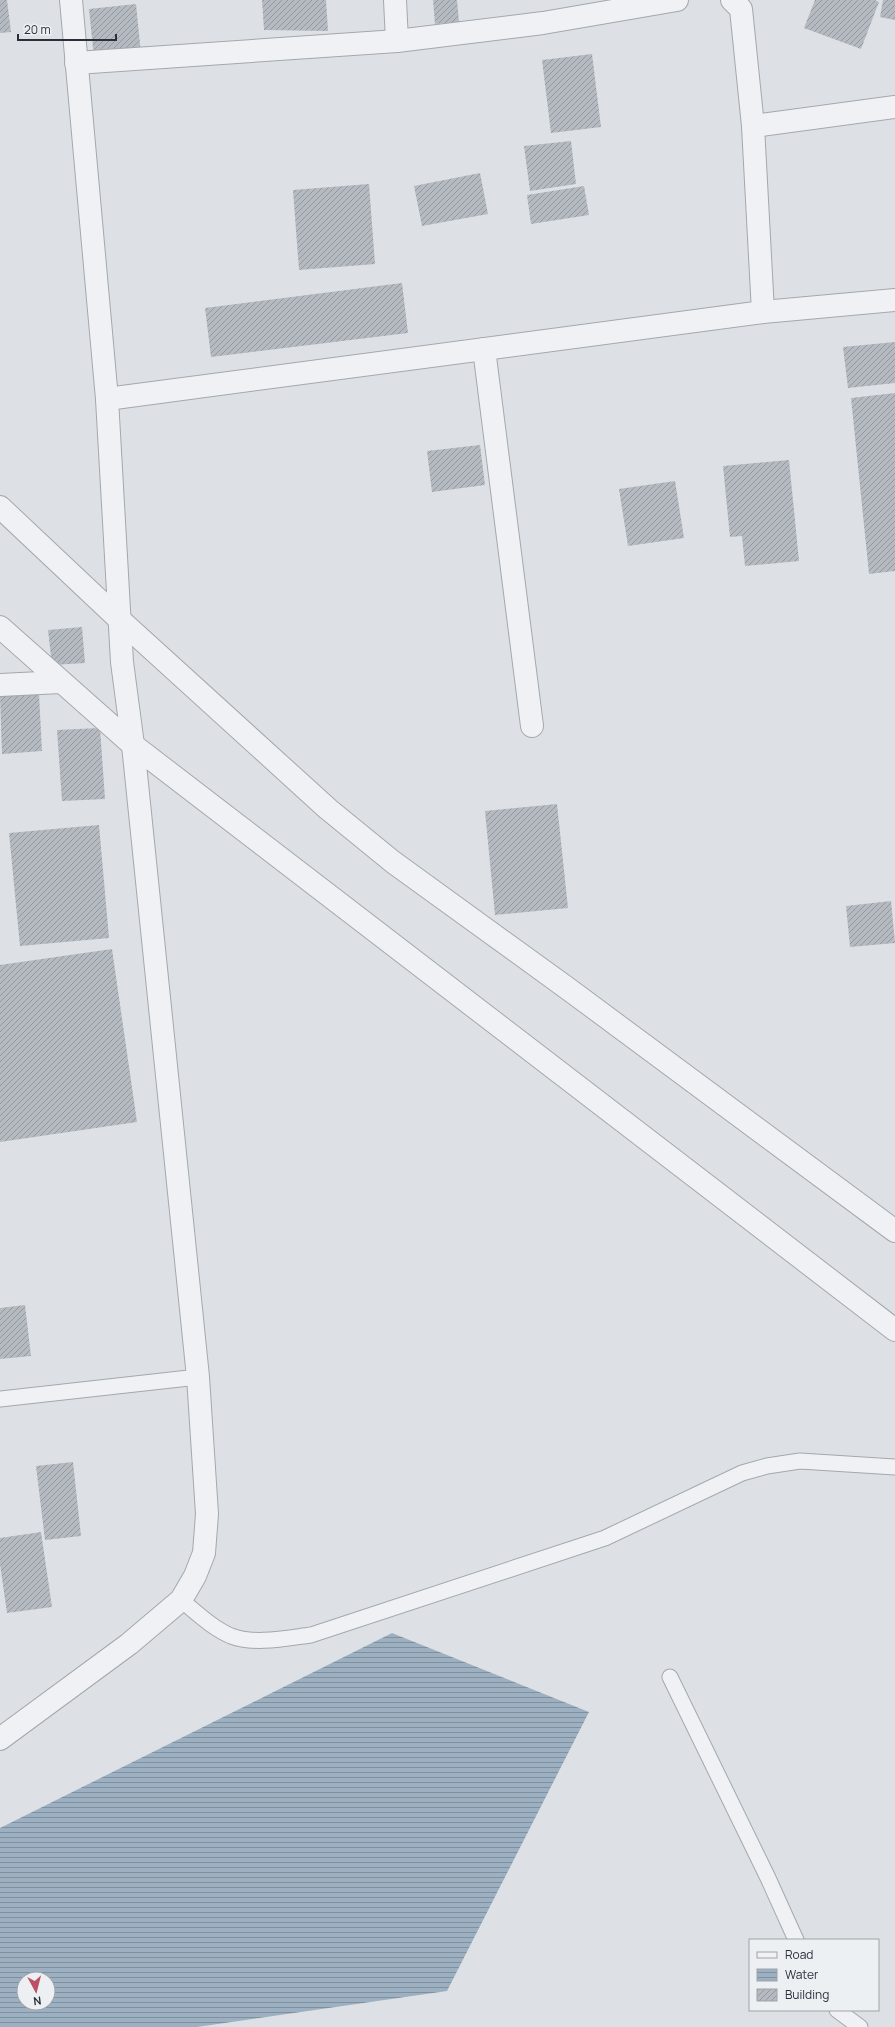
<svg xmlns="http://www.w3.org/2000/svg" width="895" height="2027" viewBox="0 0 895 2027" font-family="Manrope,sans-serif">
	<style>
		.water { fill: url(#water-rules); fill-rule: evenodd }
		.building { fill: url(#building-hatch) }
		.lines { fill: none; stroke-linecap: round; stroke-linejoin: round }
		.service-casing { stroke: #a3a8ae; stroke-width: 17 }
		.minor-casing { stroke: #a3a8ae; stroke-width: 24 }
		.tertiary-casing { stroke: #a3a8ae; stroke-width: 24 }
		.service { stroke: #f0f1f4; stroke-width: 15 }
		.minor { stroke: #f0f1f4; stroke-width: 22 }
		.tertiary { stroke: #f0f1f4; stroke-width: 22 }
	</style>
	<defs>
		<pattern id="water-rules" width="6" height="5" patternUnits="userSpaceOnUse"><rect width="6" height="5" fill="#9cb0c1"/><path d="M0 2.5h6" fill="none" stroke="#7f909e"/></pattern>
		<pattern id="building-hatch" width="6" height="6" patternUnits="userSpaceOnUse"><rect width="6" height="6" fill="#b5bac1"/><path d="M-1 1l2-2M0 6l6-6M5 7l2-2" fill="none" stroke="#93989e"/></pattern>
	</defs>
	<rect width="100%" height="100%" fill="#dde1e5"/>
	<path class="water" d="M392,1633L589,1712L447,1991L197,2027H0V1828ZM24,1979H48V2003H24Z"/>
	<g class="building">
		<polygon points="0,0 7,0 11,32 0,33"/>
		<polygon points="262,0 326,0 328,31 264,30"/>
		<polygon points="433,0 457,0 459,22 435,24"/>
		<polygon points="815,0 875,0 879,2 861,49 804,28"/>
		<polygon points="883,0 895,0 895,20 880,17"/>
		<polygon points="136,4 141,54 94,58 89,9"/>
		<polygon points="592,54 601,127 551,133 542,60"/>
		<polygon points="571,141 576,184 530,191 524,146"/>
		<polygon points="480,173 488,214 422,226 414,186"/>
		<polygon points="369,184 375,264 299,270 293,190"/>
		<polygon points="584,186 589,215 531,224 527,195"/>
		<polygon points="402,283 408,333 211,357 205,308"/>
		<polygon points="895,342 895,383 848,388 843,347"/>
		<polygon points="895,393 895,571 869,574 851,398"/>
		<polygon points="480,445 485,485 432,492 427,451"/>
		<polygon points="789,460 799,561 745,566 742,536 730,537 723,466"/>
		<polygon points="675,481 684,538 628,546 619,489"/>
		<polygon points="82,627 85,663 52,665 48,630"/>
		<polygon points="39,694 42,751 2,754 0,696"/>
		<polygon points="100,728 105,799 62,801 57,730"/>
		<polygon points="557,804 568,908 495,915 485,811"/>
		<polygon points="99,825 109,938 20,946 9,833"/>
		<polygon points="891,901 895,943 850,947 846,906"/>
		<polygon points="112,949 137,1122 0,1142 0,965"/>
		<polygon points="25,1305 31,1356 0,1359 0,1308"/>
		<polygon points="73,1462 81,1536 45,1540 36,1466"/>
		<polygon points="41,1532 52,1607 7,1613 0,1564 0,1538"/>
	</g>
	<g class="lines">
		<defs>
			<g id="service">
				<polyline points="0,1399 198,1377"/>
				<path d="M181,1600C196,1612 212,1628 231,1636C254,1645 287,1638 311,1635L605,1538L742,1473L767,1466L800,1461L895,1467"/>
				<polyline points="670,1677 768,1878 796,1940"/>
				<polyline points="837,2010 860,2027"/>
			</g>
			<g id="minor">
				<polyline points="395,0 397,41"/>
				<polyline points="732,0 741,9 753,126 763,312"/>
				<polyline points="76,63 397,41 543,23 677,0"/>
				<polyline points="753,126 895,107"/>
				<polyline points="484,349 532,726"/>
				<polyline points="0,685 61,682"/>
			</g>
			<g id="tertiary">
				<polyline points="107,399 763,312 895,300"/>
				<polyline points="0,507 120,620 328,809 393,862 567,988 895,1231"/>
				<polyline points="0,627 133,745 895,1330"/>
				<polyline points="0,1739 129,1644 181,1600 195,1576 204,1553 207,1514 198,1377 133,745 122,662 107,399 71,0"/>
			</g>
		</defs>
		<use href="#service" class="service-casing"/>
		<use href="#minor" class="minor-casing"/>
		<use href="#tertiary" class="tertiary-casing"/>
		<use href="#service" class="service"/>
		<use href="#minor" class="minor"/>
		<use href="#tertiary" class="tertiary"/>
	</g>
	<rect x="749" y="1939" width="130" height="72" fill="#edf0f3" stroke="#9fa3a9"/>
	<rect x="757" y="1952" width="20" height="6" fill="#f0f1f4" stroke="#9fa3a9"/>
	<text x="785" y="1959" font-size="12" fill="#29303a">Road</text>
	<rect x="757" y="1969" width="20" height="12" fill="url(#water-rules)" stroke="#9fa3a9"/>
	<text x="785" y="1979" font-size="12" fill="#29303a">Water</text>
	<rect x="757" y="1989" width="20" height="12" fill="url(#building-hatch)" stroke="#9fa3a9"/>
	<text x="785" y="1999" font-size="12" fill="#29303a">Building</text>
	<g transform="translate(36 1991) rotate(173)"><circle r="19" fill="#edf0f3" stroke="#9fa3a9"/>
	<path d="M0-3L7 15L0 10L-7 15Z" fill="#bd5065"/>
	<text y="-6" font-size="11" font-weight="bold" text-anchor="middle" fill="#29303a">N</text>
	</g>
	<path d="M18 34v6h98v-6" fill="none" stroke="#29303a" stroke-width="2"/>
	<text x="24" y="34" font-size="12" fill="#29303a" stroke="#edf0f3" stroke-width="3" paint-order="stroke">20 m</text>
</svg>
